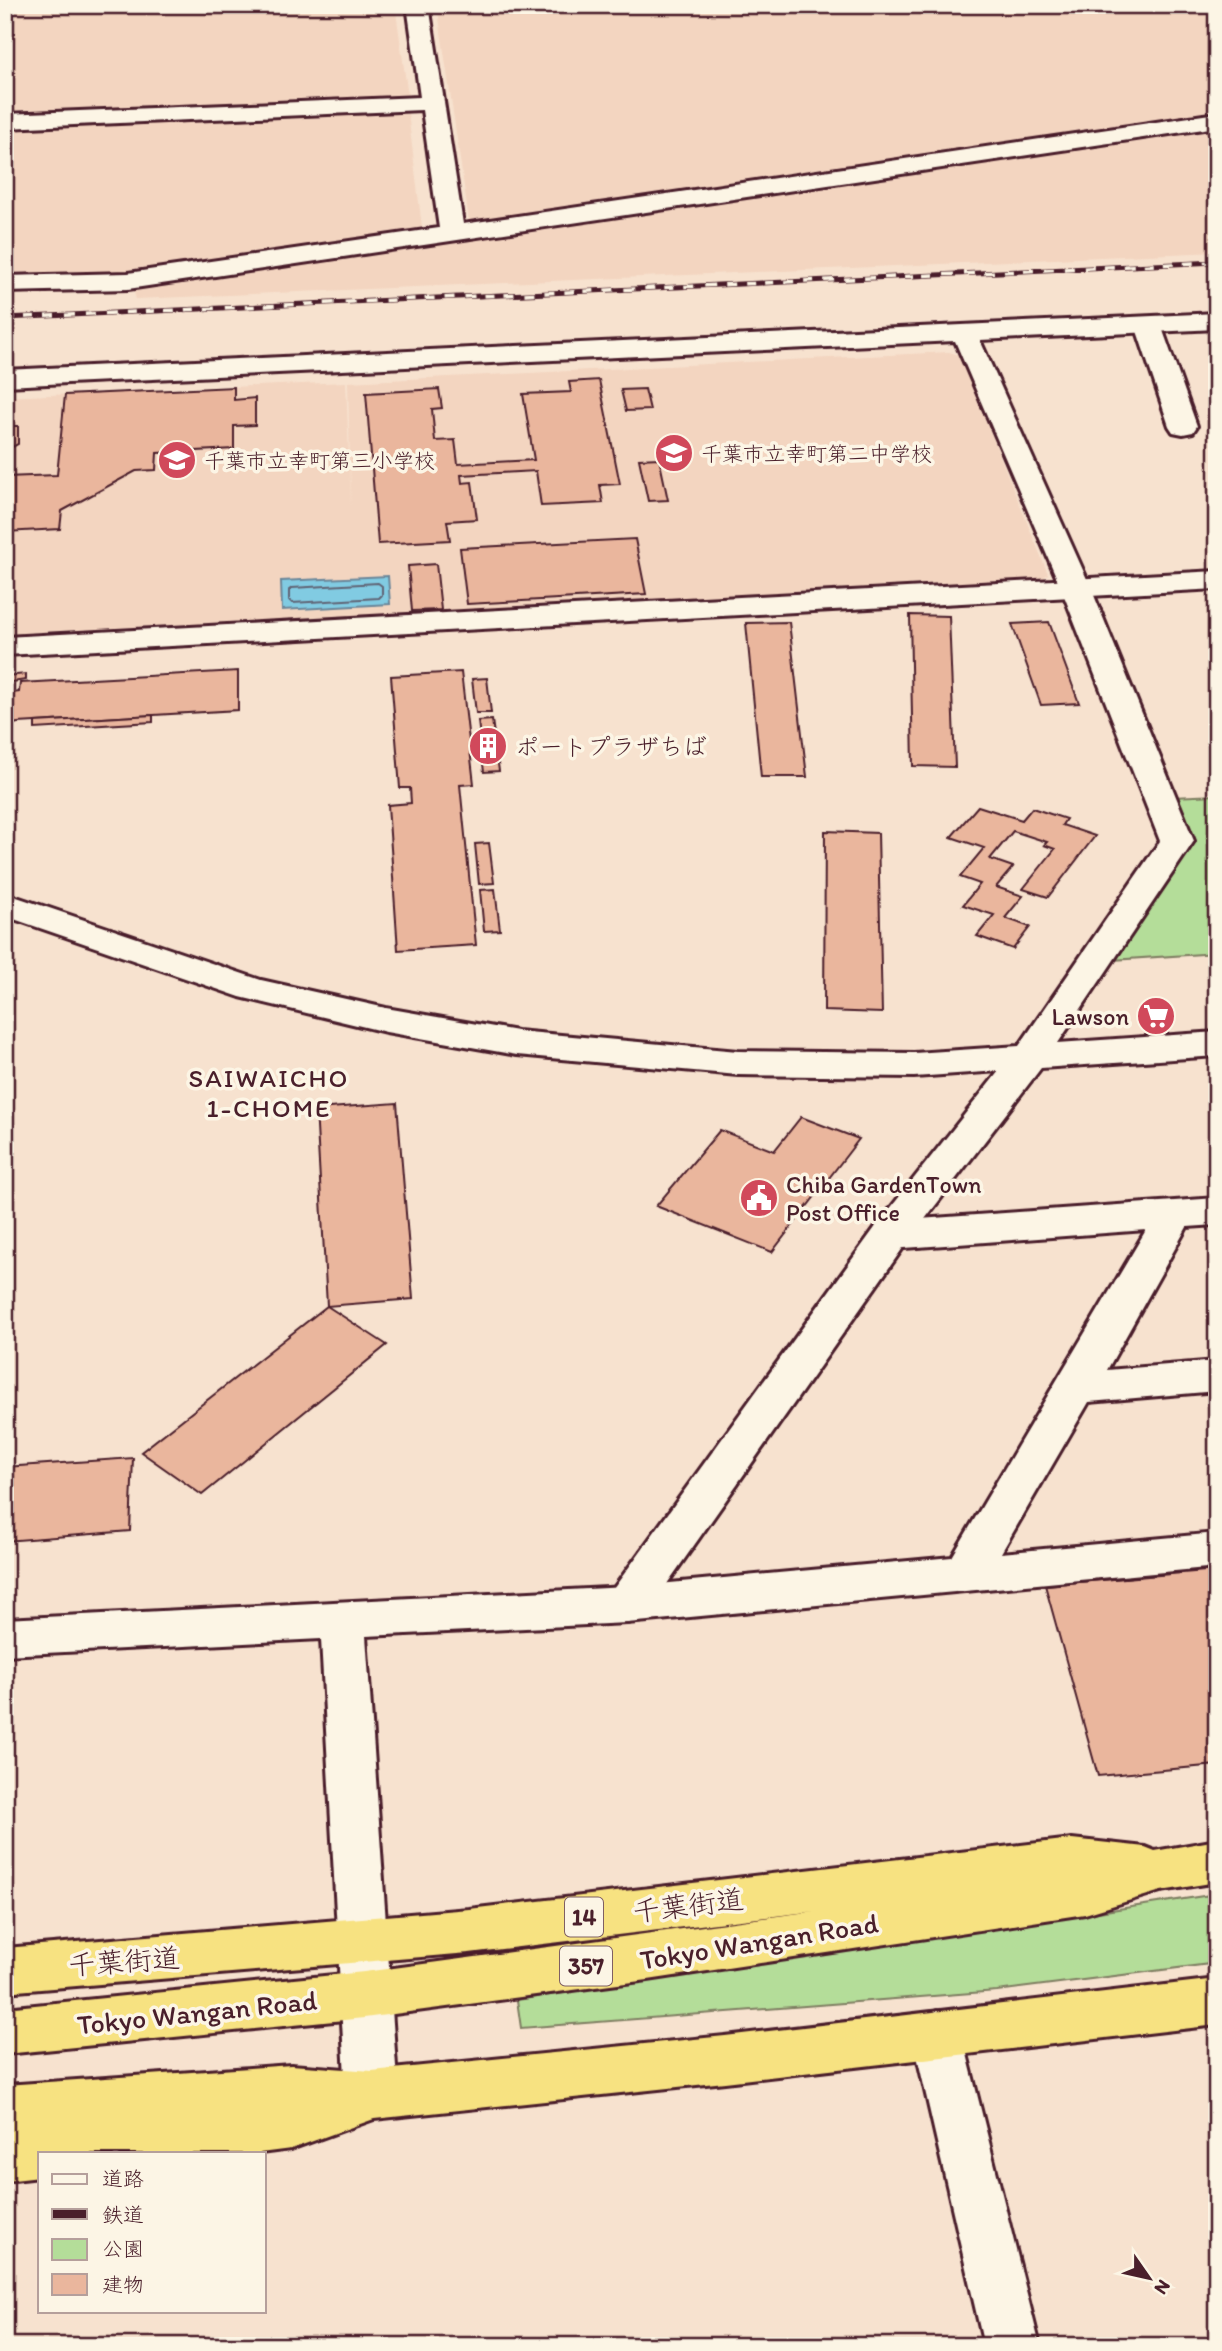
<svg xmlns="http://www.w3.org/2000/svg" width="1222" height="2351" viewBox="0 0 1222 2351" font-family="Itim,'Klee One',sans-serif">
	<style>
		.built { fill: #f3d5c0 }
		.green { fill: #b4dd99; stroke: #7f7e62; stroke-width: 2 }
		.water { fill: #81cbe2; stroke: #6b8699; stroke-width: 2 }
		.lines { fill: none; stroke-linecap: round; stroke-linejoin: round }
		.shore { stroke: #606474; stroke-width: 2 }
		.building { fill: #eab69d; stroke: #4a1f2b; stroke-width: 2 }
		.street-casing { stroke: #4a1f2b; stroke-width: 6 }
		.secondary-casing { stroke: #4a1f2b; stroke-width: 6 }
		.highway-casing { stroke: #4a1f2b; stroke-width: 6 }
		.street { fill: #fcf5e5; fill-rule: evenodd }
		.secondary { fill: #fcf5e5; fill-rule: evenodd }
		.highway { fill: #f7e281; fill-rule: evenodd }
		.rail-casing { stroke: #4a1f2b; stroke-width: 5 }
		.rail { stroke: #fcf5e5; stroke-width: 3.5; stroke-dasharray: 10; stroke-linecap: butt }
		.labels { text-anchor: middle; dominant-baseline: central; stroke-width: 7; stroke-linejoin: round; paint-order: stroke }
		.far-poi-label { font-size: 21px; fill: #4a1f2b; stroke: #fcf5e5; text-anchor: start }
		.shield { fill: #fcf5e5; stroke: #7f5f63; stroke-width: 2 }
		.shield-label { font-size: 23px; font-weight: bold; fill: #4a1f2b }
		.poi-label { font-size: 24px; fill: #4a1f2b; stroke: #fcf5e5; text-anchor: start }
		.neighbourhood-label { font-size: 26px; letter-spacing: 2px; fill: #4a1f2b; stroke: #fcf5e5 }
		.near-street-label { font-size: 28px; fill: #4a1f2b; stroke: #fcf5e5 }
	</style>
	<rect width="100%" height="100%" fill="#f7e2cf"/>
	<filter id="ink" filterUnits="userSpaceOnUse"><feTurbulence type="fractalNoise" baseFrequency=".0143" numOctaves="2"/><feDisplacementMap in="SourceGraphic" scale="14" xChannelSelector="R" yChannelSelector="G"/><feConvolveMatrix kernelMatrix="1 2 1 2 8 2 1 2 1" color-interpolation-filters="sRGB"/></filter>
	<g filter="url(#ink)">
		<g class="built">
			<polygon points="5,5 395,5 408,96 401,99 5,115"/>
			<polygon points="437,5 1217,5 1217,113 478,222 469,220"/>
			<polygon points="400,111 408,113 422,227 415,232 130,274 5,277 5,127"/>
			<polygon points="1217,127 1217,252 136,299 133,289"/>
			<polygon points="949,352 959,355 1048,574 1039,581 5,637 5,397 346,382 351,506 348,382"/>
		</g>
		<g class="green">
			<polygon points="1217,795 1217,953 1111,960 1191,843 1173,797"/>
			<polygon points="1217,1894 1217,1963 997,1991 521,2028 517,2000"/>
		</g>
		<polygon class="water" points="388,576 390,604 282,610 281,581"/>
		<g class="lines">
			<polygon class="shore" points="378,583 382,586 382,595 379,598 292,603 289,600 289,590 292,588"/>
		</g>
		<g class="building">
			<polygon points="599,380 620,484 600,485 603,503 541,506 536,471 461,475 462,483 472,482 477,519 447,521 450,540 378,544 366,393 439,389 442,408 432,409 435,441 455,440 458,464 534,460 523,394 571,392 569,382"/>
			<polygon points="234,387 234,400 255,398 255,425 234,426 234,449 157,453 156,470 136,471 62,511 60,529 5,532 5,477 57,475 65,395"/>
			<polygon points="645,389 650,410 626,411 621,390"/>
			<polygon points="5,426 18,426 18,444 5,451"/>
			<polygon points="659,458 668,500 648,501 639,459"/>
			<polygon points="635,539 646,594 467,604 460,548"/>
			<polygon points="436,564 441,610 412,611 408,566"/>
			<polygon points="910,615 949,616 955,767 913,766"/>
			<polygon points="789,622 807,777 761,777 746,623"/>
			<polygon points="1049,622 1079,703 1041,705 1012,624"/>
			<polygon points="238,671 238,710 18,723 5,726 5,694 19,692 20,683"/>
			<polygon points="461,672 474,784 460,785 476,945 398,950 388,805 411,803 410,788 400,788 391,676"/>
			<polygon points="26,674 26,680 5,683 5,676"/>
			<polygon points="487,678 491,713 476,713 472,679"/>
			<polygon points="153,715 153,722 35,729 35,722"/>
			<polygon points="492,720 499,771 484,772 478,721"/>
			<polygon points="978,806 1022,820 1032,808 1066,819 1062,825 1095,836 1048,897 1023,889 1055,849 1044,845 1047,842 1013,831 990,859 1013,867 996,887 1023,896 1005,918 1030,927 1013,949 977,936 994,915 963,905 980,884 960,877 984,848 951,837"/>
			<polygon points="825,831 878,833 882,1013 824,1011"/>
			<polygon points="489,843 494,883 479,884 475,844"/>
			<polygon points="495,889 500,930 484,931 480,890"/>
			<polygon points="397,1103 413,1299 327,1306 316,1109"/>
			<polygon points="801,1117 859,1139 772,1252 656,1206 720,1130 774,1151"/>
			<polygon points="327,1306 387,1345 202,1495 141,1452"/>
			<polygon points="133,1458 130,1531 5,1541 5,1467"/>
			<polygon points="1217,1570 1217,1765 1098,1776 1045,1585"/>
		</g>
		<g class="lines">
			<defs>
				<g id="street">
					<polygon points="1148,317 1157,319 1161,325 1197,426 1193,432 1183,434 1173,432 1169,426 1135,325 1139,319"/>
					<polygon points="1217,571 1217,589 5,655 5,637"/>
					<polygon points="1217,1198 1217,1225 1187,1227 1107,1370 1217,1361 1217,1391 1089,1402 1001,1553 1217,1533 1217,1567 627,1623 366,1636 398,2095 390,2112 372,2119 354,2112 346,2095 321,1639 5,1655 5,1619 627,1587 952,1557 1146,1230 891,1249 877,1245 871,1235 877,1225 891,1221"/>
					<polygon points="937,2011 955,2018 962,2034 1040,2346 984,2346 912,2034 919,2018"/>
				</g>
				<g id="secondary">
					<polygon points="407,5 429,5 463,224 1217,113 1217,127 128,289 5,292 5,276 128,273 439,228 422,110 5,128 5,114 420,97"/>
					<polygon points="1217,313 1217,329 980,340 1091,588 1194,841 1058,1043 1217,1032 1217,1056 1041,1068 905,1245 643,1618 627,1623 611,1618 605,1605 611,1592 877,1225 999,1071 914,1077 738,1075 517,1055 386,1032 240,997 5,916 5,893 261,980 386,1008 517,1031 738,1051 914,1053 1019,1046 1160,841 1061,588 955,341 5,386 5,370"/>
				</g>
				<g id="highway">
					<polygon points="1072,1839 1145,1847 1155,1851 1217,1840 1217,1882 1161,1891 1085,1914 648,1980 364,2018 5,2054 5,2008 364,1972 815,1911 469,1953 5,1992 5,1948 469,1909"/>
					<polygon points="1217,1979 1217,2025 725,2082 374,2119 291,2149 260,2153 40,2153 40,2177 5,2181 5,2085 291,2065 372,2071 725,2036"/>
				</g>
			</defs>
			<use href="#street" class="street-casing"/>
			<use href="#secondary" class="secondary-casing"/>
			<use href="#highway" class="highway-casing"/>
			<use href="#street" class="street"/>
			<use href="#secondary" class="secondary"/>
			<use href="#highway" class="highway"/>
			<defs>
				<polyline id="rail" points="5,318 1217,262"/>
			</defs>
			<use href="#rail" class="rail-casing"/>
			<use href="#rail" class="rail"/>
		</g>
	</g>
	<defs>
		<symbol id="school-disc" viewBox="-11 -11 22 22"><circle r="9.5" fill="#d1495b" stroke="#fcf5e5"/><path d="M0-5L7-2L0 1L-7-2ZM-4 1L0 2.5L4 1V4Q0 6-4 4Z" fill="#fff"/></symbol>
		<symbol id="building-disc" viewBox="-11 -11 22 22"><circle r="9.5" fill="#d1495b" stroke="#fcf5e5"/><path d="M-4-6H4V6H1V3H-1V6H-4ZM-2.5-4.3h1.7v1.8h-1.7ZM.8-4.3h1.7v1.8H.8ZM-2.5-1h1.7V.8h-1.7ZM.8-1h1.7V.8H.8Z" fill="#fff"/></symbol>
		<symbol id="supermarket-disc" viewBox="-11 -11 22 22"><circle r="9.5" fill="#d1495b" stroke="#fcf5e5"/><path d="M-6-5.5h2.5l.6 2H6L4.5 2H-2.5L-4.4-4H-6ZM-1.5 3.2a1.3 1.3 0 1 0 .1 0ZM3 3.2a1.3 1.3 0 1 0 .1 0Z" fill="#fff"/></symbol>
		<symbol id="civic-disc" viewBox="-11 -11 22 22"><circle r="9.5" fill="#d1495b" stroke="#fcf5e5"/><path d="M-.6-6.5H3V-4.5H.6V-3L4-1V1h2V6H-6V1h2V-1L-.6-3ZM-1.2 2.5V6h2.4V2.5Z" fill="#fff"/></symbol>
	</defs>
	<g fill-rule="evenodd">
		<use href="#school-disc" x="652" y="431" width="44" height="44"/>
		<use href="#school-disc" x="155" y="438" width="44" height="44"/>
		<use href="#building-disc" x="466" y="724" width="44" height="44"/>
		<use href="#supermarket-disc" x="1134" y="994" width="44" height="44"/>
		<use href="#civic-disc" x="737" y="1176" width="44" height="44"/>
	</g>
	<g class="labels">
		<g class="far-poi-label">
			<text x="701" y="453">千葉市立幸町第二中学校</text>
			<text x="204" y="460">千葉市立幸町第三小学校</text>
		</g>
		<g class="shield">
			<rect x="565" y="1897.5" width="38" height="39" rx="5"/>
			<rect x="560" y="1946.5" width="52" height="39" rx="5"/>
		</g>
		<g class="shield-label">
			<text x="584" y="1917">14</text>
			<text x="586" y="1966">357</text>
		</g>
		<g class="poi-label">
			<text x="515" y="746">ポートプラザちば</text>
			<text x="1129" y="1016" text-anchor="end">Lawson</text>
			<text x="786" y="1184">Chiba GardenTown<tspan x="786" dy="28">Post Office</tspan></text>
		</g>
		<g class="neighbourhood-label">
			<text x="269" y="1078">SAIWAICHO<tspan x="269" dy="30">1-CHOME</tspan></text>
		</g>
		<g class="near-street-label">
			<text transform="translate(688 1905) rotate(-7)">千葉街道</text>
			<text transform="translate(759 1941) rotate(-9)">Tokyo Wangan Road</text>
			<text transform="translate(124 1961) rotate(-4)">千葉街道</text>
			<text transform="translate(197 2012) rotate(-6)">Tokyo Wangan Road</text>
		</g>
	</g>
	<rect width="1222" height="2351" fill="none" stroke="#fcf5e5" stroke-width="28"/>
	<rect x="14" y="14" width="1194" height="2323" fill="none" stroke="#4a1f2b" stroke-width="2.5" filter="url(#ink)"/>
	<rect x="38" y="2152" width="228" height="161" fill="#fcf5e5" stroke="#b59f9b" stroke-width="2"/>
	<rect x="52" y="2174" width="35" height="10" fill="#fcf5e5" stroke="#b59f9b" stroke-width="2"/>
	<text x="102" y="2186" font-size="21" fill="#4a1f2b">道路</text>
	<rect x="52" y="2209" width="35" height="10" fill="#4a1f2b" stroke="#b59f9b" stroke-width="2"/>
	<text x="102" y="2222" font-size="21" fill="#4a1f2b">鉄道</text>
	<rect x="52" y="2239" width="35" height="21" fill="#b4dd99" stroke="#b59f9b" stroke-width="2"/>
	<text x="102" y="2256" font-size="21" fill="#4a1f2b">公園</text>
	<rect x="52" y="2274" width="35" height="21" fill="#eab69d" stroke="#b59f9b" stroke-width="2"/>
	<text x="102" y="2292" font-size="21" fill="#4a1f2b">建物</text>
	<g transform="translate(1149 2278) rotate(124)" stroke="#fcf5e5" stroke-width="5" paint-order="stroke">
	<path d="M0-5L12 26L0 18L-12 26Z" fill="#4a1f2b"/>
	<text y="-10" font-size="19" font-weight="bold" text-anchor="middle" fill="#4a1f2b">N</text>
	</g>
</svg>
